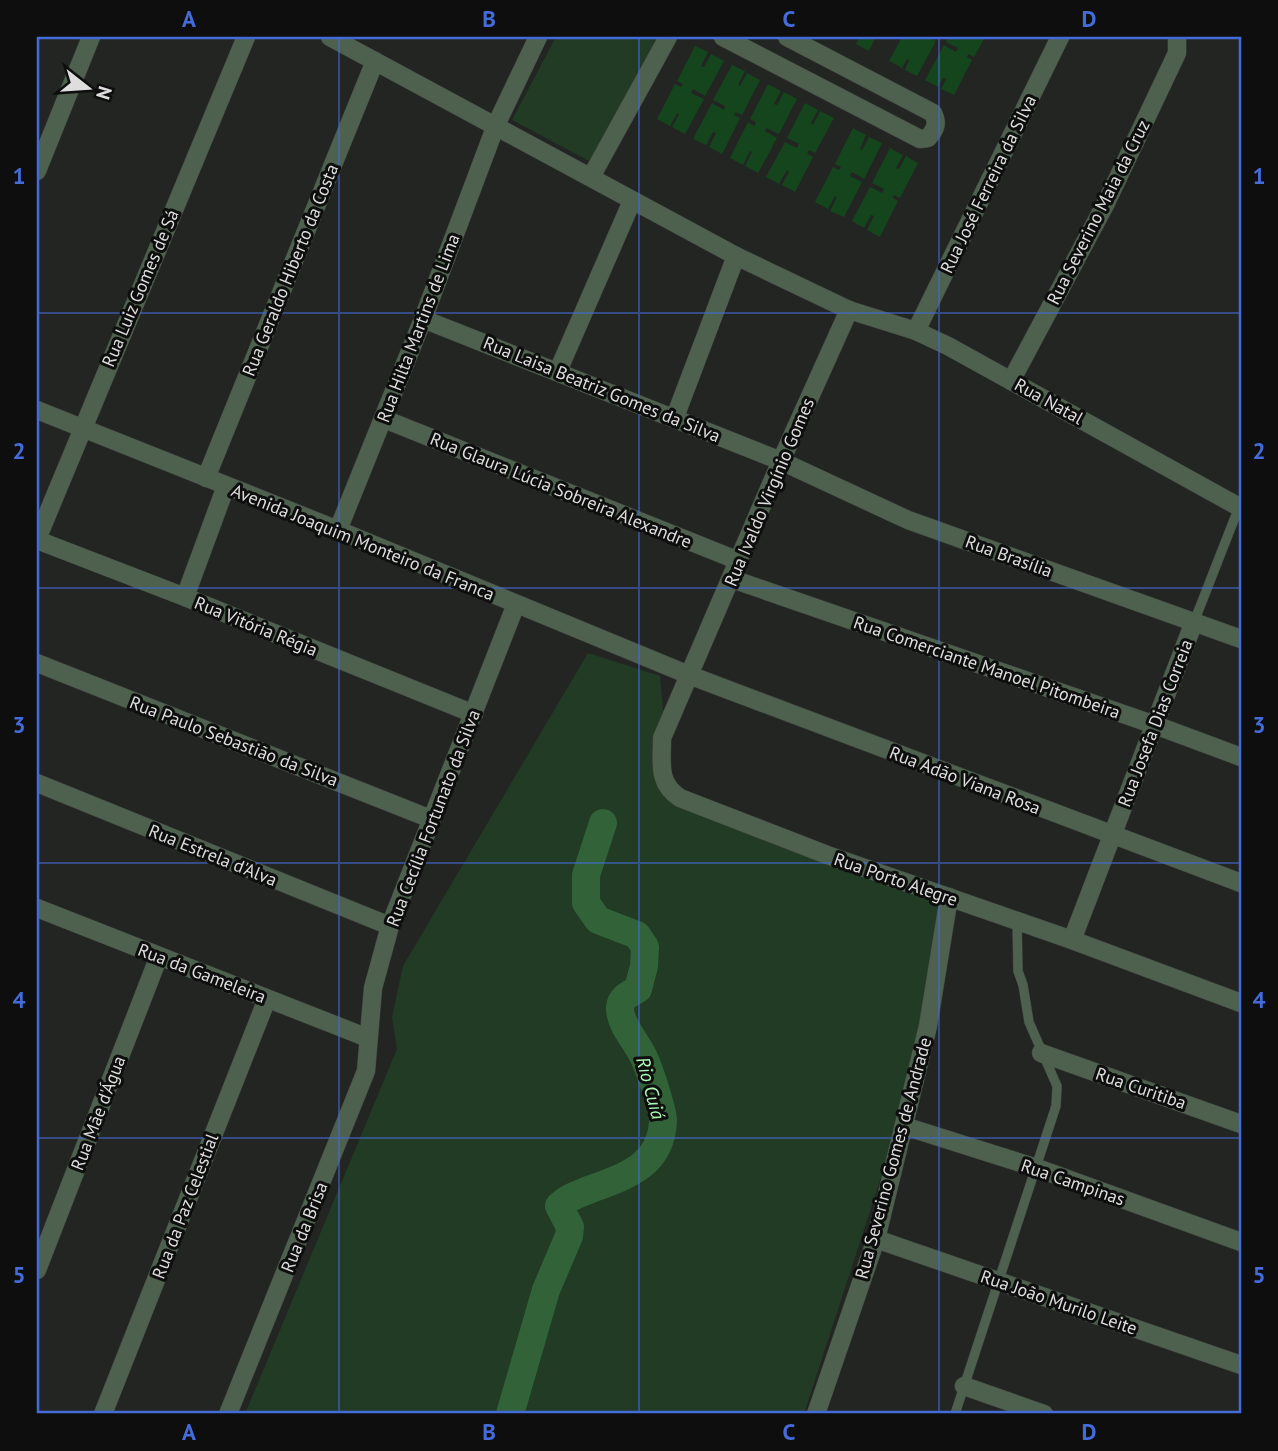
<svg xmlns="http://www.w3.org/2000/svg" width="1278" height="1451" viewBox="0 0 1278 1451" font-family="'PT Sans',sans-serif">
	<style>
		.green { fill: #213b24 }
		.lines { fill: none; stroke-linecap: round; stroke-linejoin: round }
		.river { stroke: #326238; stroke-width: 28 }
		.building { fill: #14451c }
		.service-casing { stroke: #414341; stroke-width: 10 }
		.minor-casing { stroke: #414341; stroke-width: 19 }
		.tertiary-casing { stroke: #414341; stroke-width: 19 }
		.service { stroke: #4d614e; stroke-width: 9 }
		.minor { stroke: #4d614e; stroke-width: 18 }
		.tertiary { stroke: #4d614e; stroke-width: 18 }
		.grid { fill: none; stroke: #436bd9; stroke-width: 2; stroke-opacity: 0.55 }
		.labels { text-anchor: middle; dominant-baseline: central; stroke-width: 6; stroke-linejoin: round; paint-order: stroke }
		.street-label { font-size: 18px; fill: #dddedd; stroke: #0d0e0d }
		.water-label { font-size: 19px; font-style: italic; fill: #aef7b5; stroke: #0d0e0d }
		.neatline { fill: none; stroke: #436bd9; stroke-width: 2.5 }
		.grid-label { font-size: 23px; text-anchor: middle; font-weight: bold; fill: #436bd9 }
	</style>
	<rect width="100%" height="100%" fill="#232523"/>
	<g class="green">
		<polygon points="556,37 657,37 591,162 512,120"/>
		<polygon points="588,653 660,676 670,790 943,899 905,1104 804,1414 245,1414 397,1049 392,1017 403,966"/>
	</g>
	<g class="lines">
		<path class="river" d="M510,1414L546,1290L569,1236L570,1227L559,1206C568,1197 579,1194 591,1189C627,1176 661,1165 663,1121C663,1111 650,1071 645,1060C639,1044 619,1025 620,1007C621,997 630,994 638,989L644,966L645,947L637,935L598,920L586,903V875L603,823"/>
	</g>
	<g class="building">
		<polygon points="860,37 876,37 869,51 856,44"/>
		<polygon points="902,37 927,37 936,41 917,76 905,70 909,60 907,59 902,68 889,61"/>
		<polygon points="948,37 985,37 974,57 968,54 967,57 972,60 954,95 941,89 946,79 943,78 938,87 925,80 944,45 956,52 958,48 946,42"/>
		<polygon points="695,46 708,52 701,66 704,67 711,54 724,61 705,96 693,89 691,93 704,99 685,134 672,127 679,114 677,113 670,126 657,119 675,84 681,87 683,84 677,81"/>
		<polygon points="732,65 745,71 738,85 740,86 747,73 760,80 742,115 736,112 734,115 740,118 722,154 709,147 716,133 713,132 706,145 693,139 712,103 724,110 725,106 713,100"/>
		<polygon points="768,84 781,91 774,104 777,105 784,92 797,99 779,134 766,128 765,131 777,138 758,173 745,166 752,152 750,151 743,165 730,158 748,122 754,126 756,122 750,119"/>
		<polygon points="805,103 818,110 811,123 813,125 820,111 834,118 815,153 809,150 807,154 813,157 795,192 782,185 789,172 787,170 779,184 766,177 785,142 797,148 799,144 787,138"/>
		<polygon points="853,128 866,135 860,149 862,150 869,137 882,143 864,179 852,172 850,176 862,182 844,217 830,211 837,197 835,196 828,209 815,202 833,167 839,170 841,167 835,164"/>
		<polygon points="890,148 903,155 896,168 899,169 906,156 918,163 900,198 894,195 893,198 898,201 880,237 867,230 874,216 871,215 864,228 852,221 870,187 882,193 884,189 872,183"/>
	</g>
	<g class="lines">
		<defs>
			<g id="service">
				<polyline points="1194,622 1239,507"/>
				<polyline points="955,1414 1056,1106 1057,1086 1029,1022 1023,985 1018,971 1017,921"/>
			</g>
			<g id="minor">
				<polyline points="330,37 736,256 849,310 916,331 948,346 1241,508"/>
				<path d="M723,37L920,139L928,138C936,129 938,123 933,113L787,37"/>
				<polyline points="37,171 91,37"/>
				<polyline points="591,177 668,37"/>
				<path d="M849,310L781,461L662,738C662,763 657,783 680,798L830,856L1072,940L1241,1003"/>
				<polyline points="423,319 781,461 908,520 1241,639"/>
				<polyline points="916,331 1060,37"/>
				<polyline points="558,371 632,201"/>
				<polyline points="1011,381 1106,203 1177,53 1177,37"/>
				<polyline points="675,417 736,256"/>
				<polyline points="384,419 739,561"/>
				<polyline points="206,478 375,61"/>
				<polyline points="338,530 423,319 496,125 538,37"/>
				<polyline points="37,539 246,37"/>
				<polyline points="37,540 185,597 474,714"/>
				<polyline points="732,579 1155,725 1241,757"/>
				<polyline points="185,597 226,486"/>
				<polyline points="37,663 431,819"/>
				<polyline points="37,783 390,926"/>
				<polyline points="37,908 368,1038"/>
				<polyline points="1072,940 1194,622"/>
				<polyline points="1041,1053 1241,1124"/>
				<polyline points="904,1126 1037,1168 1241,1242"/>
				<polyline points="876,1239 1241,1365"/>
				<polyline points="37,1270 159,956"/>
				<polyline points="964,1386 1044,1414"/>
				<polyline points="103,1414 267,999"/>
				<polyline points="228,1414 366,1071 373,988 390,926 516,604"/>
				<polyline points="816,1414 876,1239 928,1026 949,897"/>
			</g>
			<polyline id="tertiary" points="37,410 338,530 689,675 1241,883"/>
		</defs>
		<use href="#service" class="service-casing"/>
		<use href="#minor" class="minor-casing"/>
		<use href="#tertiary" class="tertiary-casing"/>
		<use href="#service" class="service"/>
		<use href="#minor" class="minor"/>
		<use href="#tertiary" class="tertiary"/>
	</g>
	<path class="grid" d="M339,37V1414M639,37V1414M939,37V1414M37,313H1241M37,588H1241M37,863H1241M37,1138H1241"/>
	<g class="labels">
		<g class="street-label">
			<text transform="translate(988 184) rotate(-64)">Rua José Ferreira da Silva</text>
			<text transform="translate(1098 212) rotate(-63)">Rua Severino Maia da Cruz</text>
			<text transform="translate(290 270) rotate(-68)">Rua Geraldo Hiberto da Costa</text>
			<text transform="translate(140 288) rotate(-67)">Rua Luiz Gomes de Sá</text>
			<text transform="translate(418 328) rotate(-69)">Rua Hilta Martins de Lima</text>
			<text transform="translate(602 389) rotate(22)">Rua Laisa Beatriz Gomes da Silva</text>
			<text transform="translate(1049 401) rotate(29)">Rua Natal</text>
			<text transform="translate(561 490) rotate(22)">Rua Glaura Lúcia Sobreira Alexandre</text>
			<text transform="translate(769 492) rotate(-67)">Rua Ivaldo Virgínio Gomes</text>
			<text transform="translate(363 542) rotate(22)">Avenida Joaquim Monteiro da Franca</text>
			<text transform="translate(1009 556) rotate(20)">Rua Brasília</text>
			<text transform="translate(256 626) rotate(22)">Rua Vitória Régia</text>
			<text transform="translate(987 667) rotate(19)">Rua Comerciante Manoel Pitombeira</text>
			<text transform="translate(1155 723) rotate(-69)">Rua Josefa Dias Correia</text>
			<text transform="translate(234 741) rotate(21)">Rua Paulo Sebastião da Silva</text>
			<text transform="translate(965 780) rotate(21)">Rua Adão Viana Rosa</text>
			<text transform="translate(433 818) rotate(-69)">Rua Cecília Fortunato da Silva</text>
			<text transform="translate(213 855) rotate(22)">Rua Estrela d'Alva</text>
			<text transform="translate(896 879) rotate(19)">Rua Porto Alegre</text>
			<text transform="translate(202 973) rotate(21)">Rua da Gameleira</text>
			<text transform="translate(1141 1088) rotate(19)">Rua Curitiba</text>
			<text transform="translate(98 1113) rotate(-69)">Rua Mãe d'Água</text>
			<text transform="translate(893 1158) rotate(-75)">Rua Severino Gomes de Andrade</text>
			<text transform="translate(1073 1182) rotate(19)">Rua Campinas</text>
			<text transform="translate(185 1206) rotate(-69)">Rua da Paz Celestial</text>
			<text transform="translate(304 1227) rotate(-68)">Rua da Brisa</text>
			<text transform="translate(1059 1302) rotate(19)">Rua João Murilo Leite</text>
		</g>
		<g class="water-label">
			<text transform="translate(651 1088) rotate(75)">Rio Cuiá</text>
		</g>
	</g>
	<rect width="1278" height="1451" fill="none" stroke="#0d0e0d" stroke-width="77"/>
	<g transform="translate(88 88) rotate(107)" stroke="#0d0e0d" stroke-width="5" paint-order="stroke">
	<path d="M0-5L12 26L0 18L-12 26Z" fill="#dddedd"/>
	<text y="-10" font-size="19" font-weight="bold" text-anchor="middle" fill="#dddedd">N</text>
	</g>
	<rect x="38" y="38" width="1202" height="1374" class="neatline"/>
	<g class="grid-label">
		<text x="189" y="27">A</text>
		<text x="489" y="27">B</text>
		<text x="789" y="27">C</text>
		<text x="1089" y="27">D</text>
		<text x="19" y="184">1</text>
		<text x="1259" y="184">1</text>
		<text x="19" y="459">2</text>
		<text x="1259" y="459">2</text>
		<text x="19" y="733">3</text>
		<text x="1259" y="733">3</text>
		<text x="19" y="1008">4</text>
		<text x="1259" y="1008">4</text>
		<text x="19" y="1283">5</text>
		<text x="1259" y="1283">5</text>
		<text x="189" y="1440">A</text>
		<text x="489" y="1440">B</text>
		<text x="789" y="1440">C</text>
		<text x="1089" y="1440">D</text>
	</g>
</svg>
